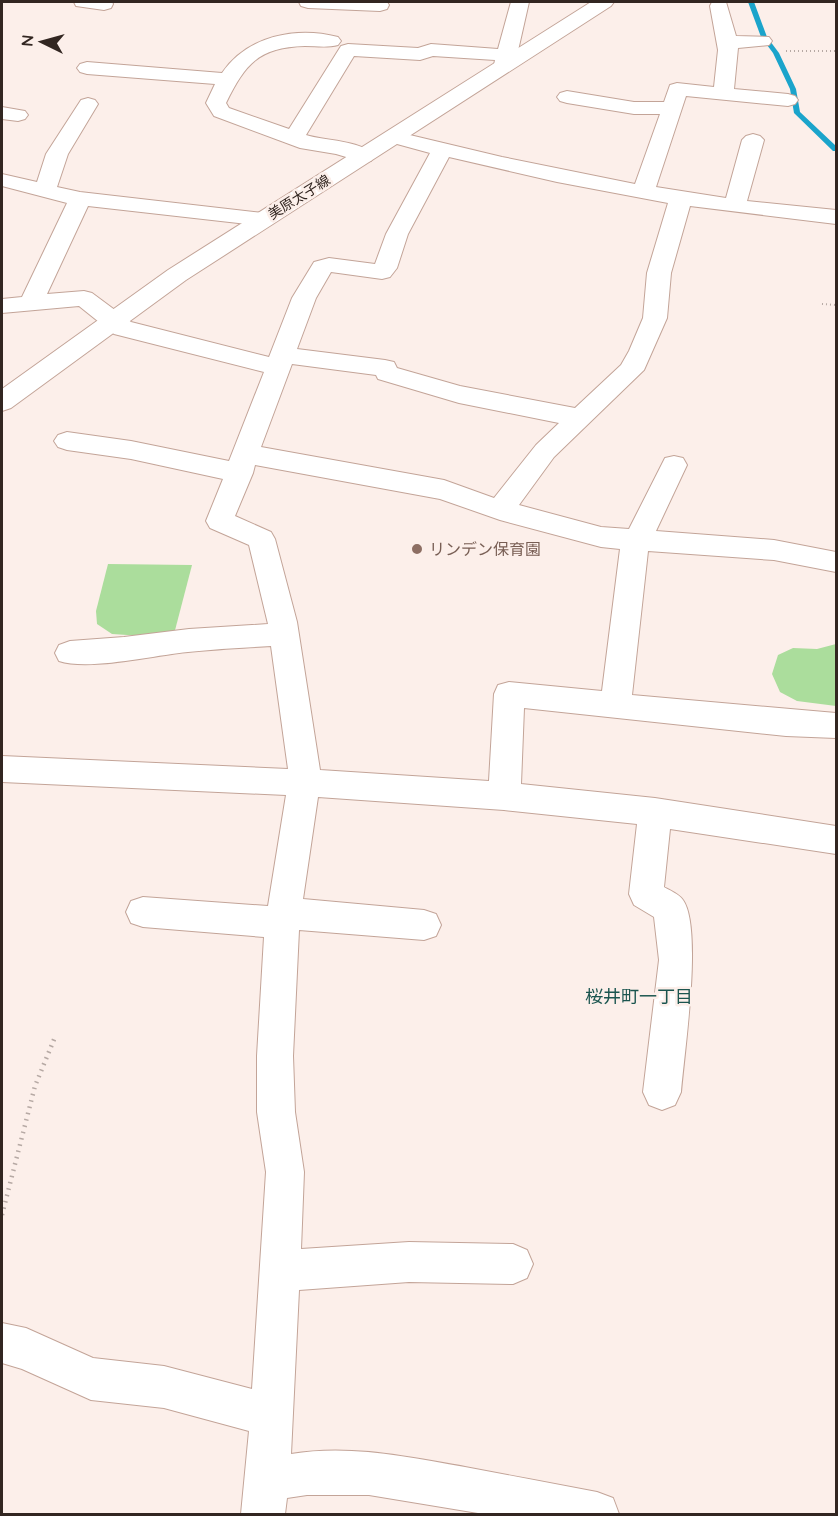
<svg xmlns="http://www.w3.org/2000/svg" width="838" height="1516" viewBox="0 0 838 1516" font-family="Quicksand,'Noto Sans JP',sans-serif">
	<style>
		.green { fill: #abdd9c }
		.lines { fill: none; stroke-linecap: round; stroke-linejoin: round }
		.stream { fill: #1ba4cb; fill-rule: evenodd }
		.street-casing { stroke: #c3a498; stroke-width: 2 }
		.primary-casing { stroke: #c3a498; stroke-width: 2 }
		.path-far1 { stroke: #b6a9a4; stroke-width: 2; stroke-dasharray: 1 3; stroke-linecap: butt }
		.path { stroke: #b6a9a4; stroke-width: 4.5; stroke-dasharray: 1.5 5; stroke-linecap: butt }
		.street { fill: #fff; fill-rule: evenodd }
		.primary { fill: #fff; fill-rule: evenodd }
		.education-dot { fill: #8d6e63; stroke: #fcefea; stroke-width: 2 }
		.labels { text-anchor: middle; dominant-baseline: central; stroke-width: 5; stroke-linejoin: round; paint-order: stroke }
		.far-street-label { font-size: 14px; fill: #322621; stroke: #fcefea }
		.education-label { font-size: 16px; fill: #785e54; stroke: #fcefea; text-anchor: start }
		.neighbourhood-label { font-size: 18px; fill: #1b554f; stroke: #fcefea }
	</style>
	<rect width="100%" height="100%" fill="#fcefea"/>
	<g class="green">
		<polygon points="108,564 192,565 173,638 112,634 97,624 96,611"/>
		<polygon points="836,644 836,706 797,701 780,692 772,674 778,655 793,648 817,649"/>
	</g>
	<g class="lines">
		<polygon class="stream" points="748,2 754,2 767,37 779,53 796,89 800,112 836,146 836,151 833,151 794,113 790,89 773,53 761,37"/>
		<defs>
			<g id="street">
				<polygon points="74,2 112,2 113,4 111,8 104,10 76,6"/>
				<polygon points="299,2 387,2 389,5 387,9 380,11 308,8 301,6"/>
				<path d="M511,2H529L517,55L511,69H497L494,65L495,60L433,56L420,60L354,56L306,135C324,141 363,140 374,156L371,161L363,162L336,154L300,148L214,116L206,103L215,84L87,74L80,72L77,68L80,64L87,62L222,73C247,36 296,26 338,37L341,41L338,45C327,48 316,46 305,46C259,47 245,64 226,103L229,108L289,129L341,46L348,44L418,48L431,44L498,49Z"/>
				<path d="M712,2H726L736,36L769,37L772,41L769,45L738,48L734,89L788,94L795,96L798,100L795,104L788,106L686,96L656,187L726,198L742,140L746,136L753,134L760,136L764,140L747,201L836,210V224L690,206L671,273L667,318L644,370L554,457L519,505L601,527L629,529L665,458L674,456L683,458L687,465L656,531L774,540L836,552V572L774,560L648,551L632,695L836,713V738L786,736L524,708L521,784L655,798L836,826V854L670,829L664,887C669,890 679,894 683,900C703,928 684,1054 681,1092L675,1105L662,1110L649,1105L643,1092L659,960L654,917L634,905L629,894L637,824L504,810L318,797L303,899L424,910L436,914L441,925L436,936L424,940L299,930L293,1056L295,1112L304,1172L301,1249L409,1242L513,1244L527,1250L533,1264L527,1278L513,1284L409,1282L299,1290L291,1454C349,1444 408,1457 465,1467C509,1475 553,1484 597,1492L613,1498L619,1514H484L369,1495H307L287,1498L285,1514H241L249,1431L164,1408L91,1400L22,1369L2,1363V1323L26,1328L93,1358L164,1366L252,1389L266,1172L257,1112V1056L264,937L143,927L131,923L126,912L131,901L143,897L268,906L286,795L2,782V756L288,769L271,646C243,648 215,649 188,652C155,655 89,671 59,661L55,653L59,645L70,641L124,637L189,629L268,624L249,545L210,528L206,521L223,479L131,459L67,450L58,447L54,441L58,435L67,432L131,441L229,461L264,372L114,334L79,306L2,313V299L22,297L67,203L2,186V174L37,182L46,154L81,100L88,98L95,100L98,104L68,154L57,187L80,192L272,214L275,219L272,224L264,226L88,206L47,294L84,291L92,293L131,322L269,357L292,298L314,262L329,258L375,264L386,234L430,153L386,141L382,137L386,133L393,131L502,157L635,184L660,114H634L567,103L560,101L557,97L560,93L567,91L634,102H664L670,85L677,83L714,87L718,50L710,6ZM449,157L557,182L668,203L647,273L643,318L629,351L621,365L575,408L460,386L397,368L394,362L385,360L297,349L316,298L331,272L382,279L390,277L397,268L408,234ZM292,364L376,375L378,379L459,403L559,423L536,445L494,498L444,480L261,447ZM255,465L440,499L500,520L601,547L620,549L602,691L509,682L498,685L494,694L489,781L320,770L297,622L275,539L271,532L235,516L253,473Z"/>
				<polygon points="2,107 25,111 28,115 25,119 18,121 2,119"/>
			</g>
			<polygon id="primary" points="591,2 614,2 611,6 186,280 11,408 2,411 2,389 168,270"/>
		</defs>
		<use href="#street" class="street-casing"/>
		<use href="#primary" class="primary-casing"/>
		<g class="path-far1">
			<polyline points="786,51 836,51"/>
			<polyline points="822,304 836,305"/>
		</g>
		<polyline class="path" points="2,1215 35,1086 55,1037"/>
		<use href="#street" class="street"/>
		<use href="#primary" class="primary"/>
	</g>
	<circle class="education-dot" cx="417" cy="549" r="6"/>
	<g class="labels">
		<g class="far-street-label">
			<text transform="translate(299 197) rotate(-32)">美原太子線</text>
		</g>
		<g class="education-label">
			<text x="429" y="549">リンデン保育園</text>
		</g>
		<g class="neighbourhood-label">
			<text x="639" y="996">桜井町一丁目</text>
		</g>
	</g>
	<rect width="838" height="1516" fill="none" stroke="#322621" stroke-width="6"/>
	<g transform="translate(42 42) rotate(275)" stroke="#fcefea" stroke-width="4.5" paint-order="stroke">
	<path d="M0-4.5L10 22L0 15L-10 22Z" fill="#322621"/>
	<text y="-9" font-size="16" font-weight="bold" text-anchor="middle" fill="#322621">N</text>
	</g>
</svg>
